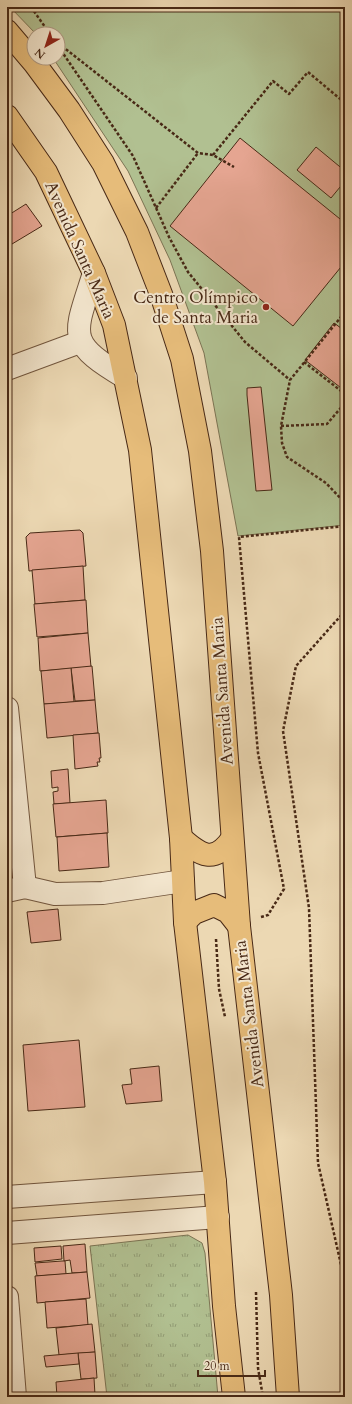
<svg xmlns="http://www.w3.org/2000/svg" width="352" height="1404" viewBox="0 0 352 1404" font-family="Cardo,serif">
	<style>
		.grass { fill: url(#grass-tufts); stroke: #7c7454 }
		.park { fill: #b1c091; stroke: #7c7454 }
		.building { fill: #e5a591; stroke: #482916 }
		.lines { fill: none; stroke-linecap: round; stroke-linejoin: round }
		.minor-casing { stroke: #71553d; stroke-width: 24 }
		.major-casing { stroke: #482916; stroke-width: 24 }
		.path { stroke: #482916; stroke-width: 2.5; stroke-dasharray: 3 2; stroke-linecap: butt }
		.minor { stroke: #f3e6ce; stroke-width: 22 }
		.major { stroke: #e6bc7a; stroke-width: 22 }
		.poi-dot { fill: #8f2418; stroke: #f3e6ce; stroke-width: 1.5 }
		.labels { text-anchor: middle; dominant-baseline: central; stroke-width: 4; stroke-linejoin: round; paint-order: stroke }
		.street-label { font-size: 17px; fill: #482916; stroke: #f3e6ce }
		.poi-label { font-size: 17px; fill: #482916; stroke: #f3e6ce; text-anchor: end }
	</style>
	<defs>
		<pattern id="grass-tufts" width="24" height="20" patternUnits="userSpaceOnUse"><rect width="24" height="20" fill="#b1c091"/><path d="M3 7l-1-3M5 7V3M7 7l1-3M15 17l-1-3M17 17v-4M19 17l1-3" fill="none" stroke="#929c75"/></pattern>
	</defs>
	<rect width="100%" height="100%" fill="#ecd8b3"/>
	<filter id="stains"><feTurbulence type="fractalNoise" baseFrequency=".005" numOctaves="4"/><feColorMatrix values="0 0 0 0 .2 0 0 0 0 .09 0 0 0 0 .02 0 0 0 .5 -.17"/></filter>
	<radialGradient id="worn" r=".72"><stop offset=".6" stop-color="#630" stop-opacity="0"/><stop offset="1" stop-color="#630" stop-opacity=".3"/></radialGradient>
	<polygon class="grass" points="188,1235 202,1243 205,1253 218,1397 107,1397 90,1246"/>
	<polygon class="park" points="10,7 345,7 345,525 238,536 204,353 170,260 128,171 53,58 58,58 58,34 36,34"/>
	<g class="building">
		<polygon points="240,138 345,223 345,262 293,326 170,226"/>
		<polygon points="316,147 345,171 345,181 331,198 297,170"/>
		<polygon points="26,204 42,226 7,247 7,216"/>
		<polygon points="334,323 345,331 345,391 305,360"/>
		<polygon points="261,387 272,490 256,491 247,395 247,388"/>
		<polygon points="80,530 83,533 86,566 29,571 26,537 30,533"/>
		<polygon points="83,566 85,600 35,604 32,570"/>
		<polygon points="86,600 88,633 37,637 34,604"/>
		<polygon points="88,633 91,667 40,671 38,638"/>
		<polygon points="92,666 95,700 75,701 71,668"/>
		<polygon points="71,668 74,702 44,704 41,671"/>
		<polygon points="95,700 98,733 47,738 44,704"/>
		<polygon points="99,733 101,758 99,758 100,762 97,762 98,766 75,769 73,735"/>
		<polygon points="68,769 70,803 54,804 53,792 58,791 58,787 52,788 51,771"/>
		<polygon points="106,800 108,833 56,837 53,804"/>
		<polygon points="107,833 109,867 59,871 57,837"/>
		<polygon points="58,909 61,940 31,943 27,912"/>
		<polygon points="79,1040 85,1107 28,1111 23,1045"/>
		<polygon points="159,1066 162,1101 126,1104 122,1085 132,1084 130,1069"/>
		<polygon points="85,1244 87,1272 72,1273 70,1260 64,1261 63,1246"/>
		<polygon points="61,1246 62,1259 35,1262 34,1248"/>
		<polygon points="62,1261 65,1261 66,1274 37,1276 35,1263"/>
		<polygon points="87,1272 90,1298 37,1303 35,1276"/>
		<polygon points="86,1299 88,1325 47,1328 45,1302"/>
		<polygon points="92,1324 95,1352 59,1355 56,1328"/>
		<polygon points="95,1352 97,1378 81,1379 78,1353"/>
		<polygon points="78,1353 79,1364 46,1367 44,1356"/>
		<polygon points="94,1378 95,1395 93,1397 57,1397 56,1382"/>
	</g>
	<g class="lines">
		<defs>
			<g id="minor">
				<path d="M94,273C74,336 65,342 126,378"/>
				<polyline points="7,369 80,342"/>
				<polyline points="7,708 25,887 7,891"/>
				<polyline points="25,887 55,894 103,893 183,881"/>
				<polyline points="7,1197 215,1182"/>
				<polyline points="7,1233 218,1217"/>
				<polyline points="7,1297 15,1397"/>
			</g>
			<g id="major">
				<polyline points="7,31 35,64 69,110 103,163 137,232 161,294 182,359 200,451 212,551 239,926 281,1295 288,1397"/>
				<polyline points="7,116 46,172 94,273 114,325 140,450 181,838 185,922 215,1182 224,1306 234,1397"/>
				<path d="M181,838C201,856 214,864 232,839"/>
				<polyline points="185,922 194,913 214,905 228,912 239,926"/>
			</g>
		</defs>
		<use href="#minor" class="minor-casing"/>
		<use href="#major" class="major-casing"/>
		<g class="path">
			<polyline points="31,7 50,34"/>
			<polyline points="58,43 198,153 213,155 234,167"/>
			<polyline points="58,46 133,156 169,237 188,272 245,342 290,380"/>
			<polyline points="213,155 273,81 289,94 308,72 345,103"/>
			<polyline points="156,208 198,153"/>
			<polyline points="345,312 290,380 281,426 282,443 287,457 326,483 345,503"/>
			<polyline points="304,362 345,394"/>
			<polyline points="281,426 327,424 345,403"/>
			<polyline points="345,611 296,666 283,731 309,908 318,1163 342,1269 345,1269"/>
			<polyline points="261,917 268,915 284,889 258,753 239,537 345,526"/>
			<polyline points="216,939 219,989 225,1017"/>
			<polyline points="256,1292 258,1368 263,1397"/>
		</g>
		<use href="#minor" class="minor"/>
		<use href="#major" class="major"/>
	</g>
	<circle class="poi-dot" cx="266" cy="307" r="4"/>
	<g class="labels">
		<g class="street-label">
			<text transform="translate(80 250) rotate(66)">Avenida Santa Maria</text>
			<text transform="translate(222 691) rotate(-94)">Avenida Santa Maria</text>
			<text transform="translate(249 1014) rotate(-97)">Avenida Santa Maria</text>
		</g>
		<g class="poi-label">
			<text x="258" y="297">Centro Olímpico<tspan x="258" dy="20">de Santa Maria</tspan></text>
		</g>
	</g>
	<rect width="352" height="1404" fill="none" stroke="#ecd8b3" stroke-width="24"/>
	<rect x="8" y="8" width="336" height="1388" fill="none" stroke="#482916" stroke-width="2"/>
	<rect x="12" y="12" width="328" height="1380" fill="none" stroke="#482916"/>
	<g transform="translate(46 46) rotate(219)"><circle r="19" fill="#f3e6ce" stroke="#af9a84"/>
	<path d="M0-3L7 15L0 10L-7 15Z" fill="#8f2418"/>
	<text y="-6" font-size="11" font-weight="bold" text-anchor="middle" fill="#482916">N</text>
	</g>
	<path d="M198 1370v6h67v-6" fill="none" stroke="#482916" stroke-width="2"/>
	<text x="204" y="1370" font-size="12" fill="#482916" stroke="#f3e6ce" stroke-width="3" paint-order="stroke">20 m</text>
	<rect width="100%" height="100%" filter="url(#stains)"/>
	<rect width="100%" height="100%" fill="url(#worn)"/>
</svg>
